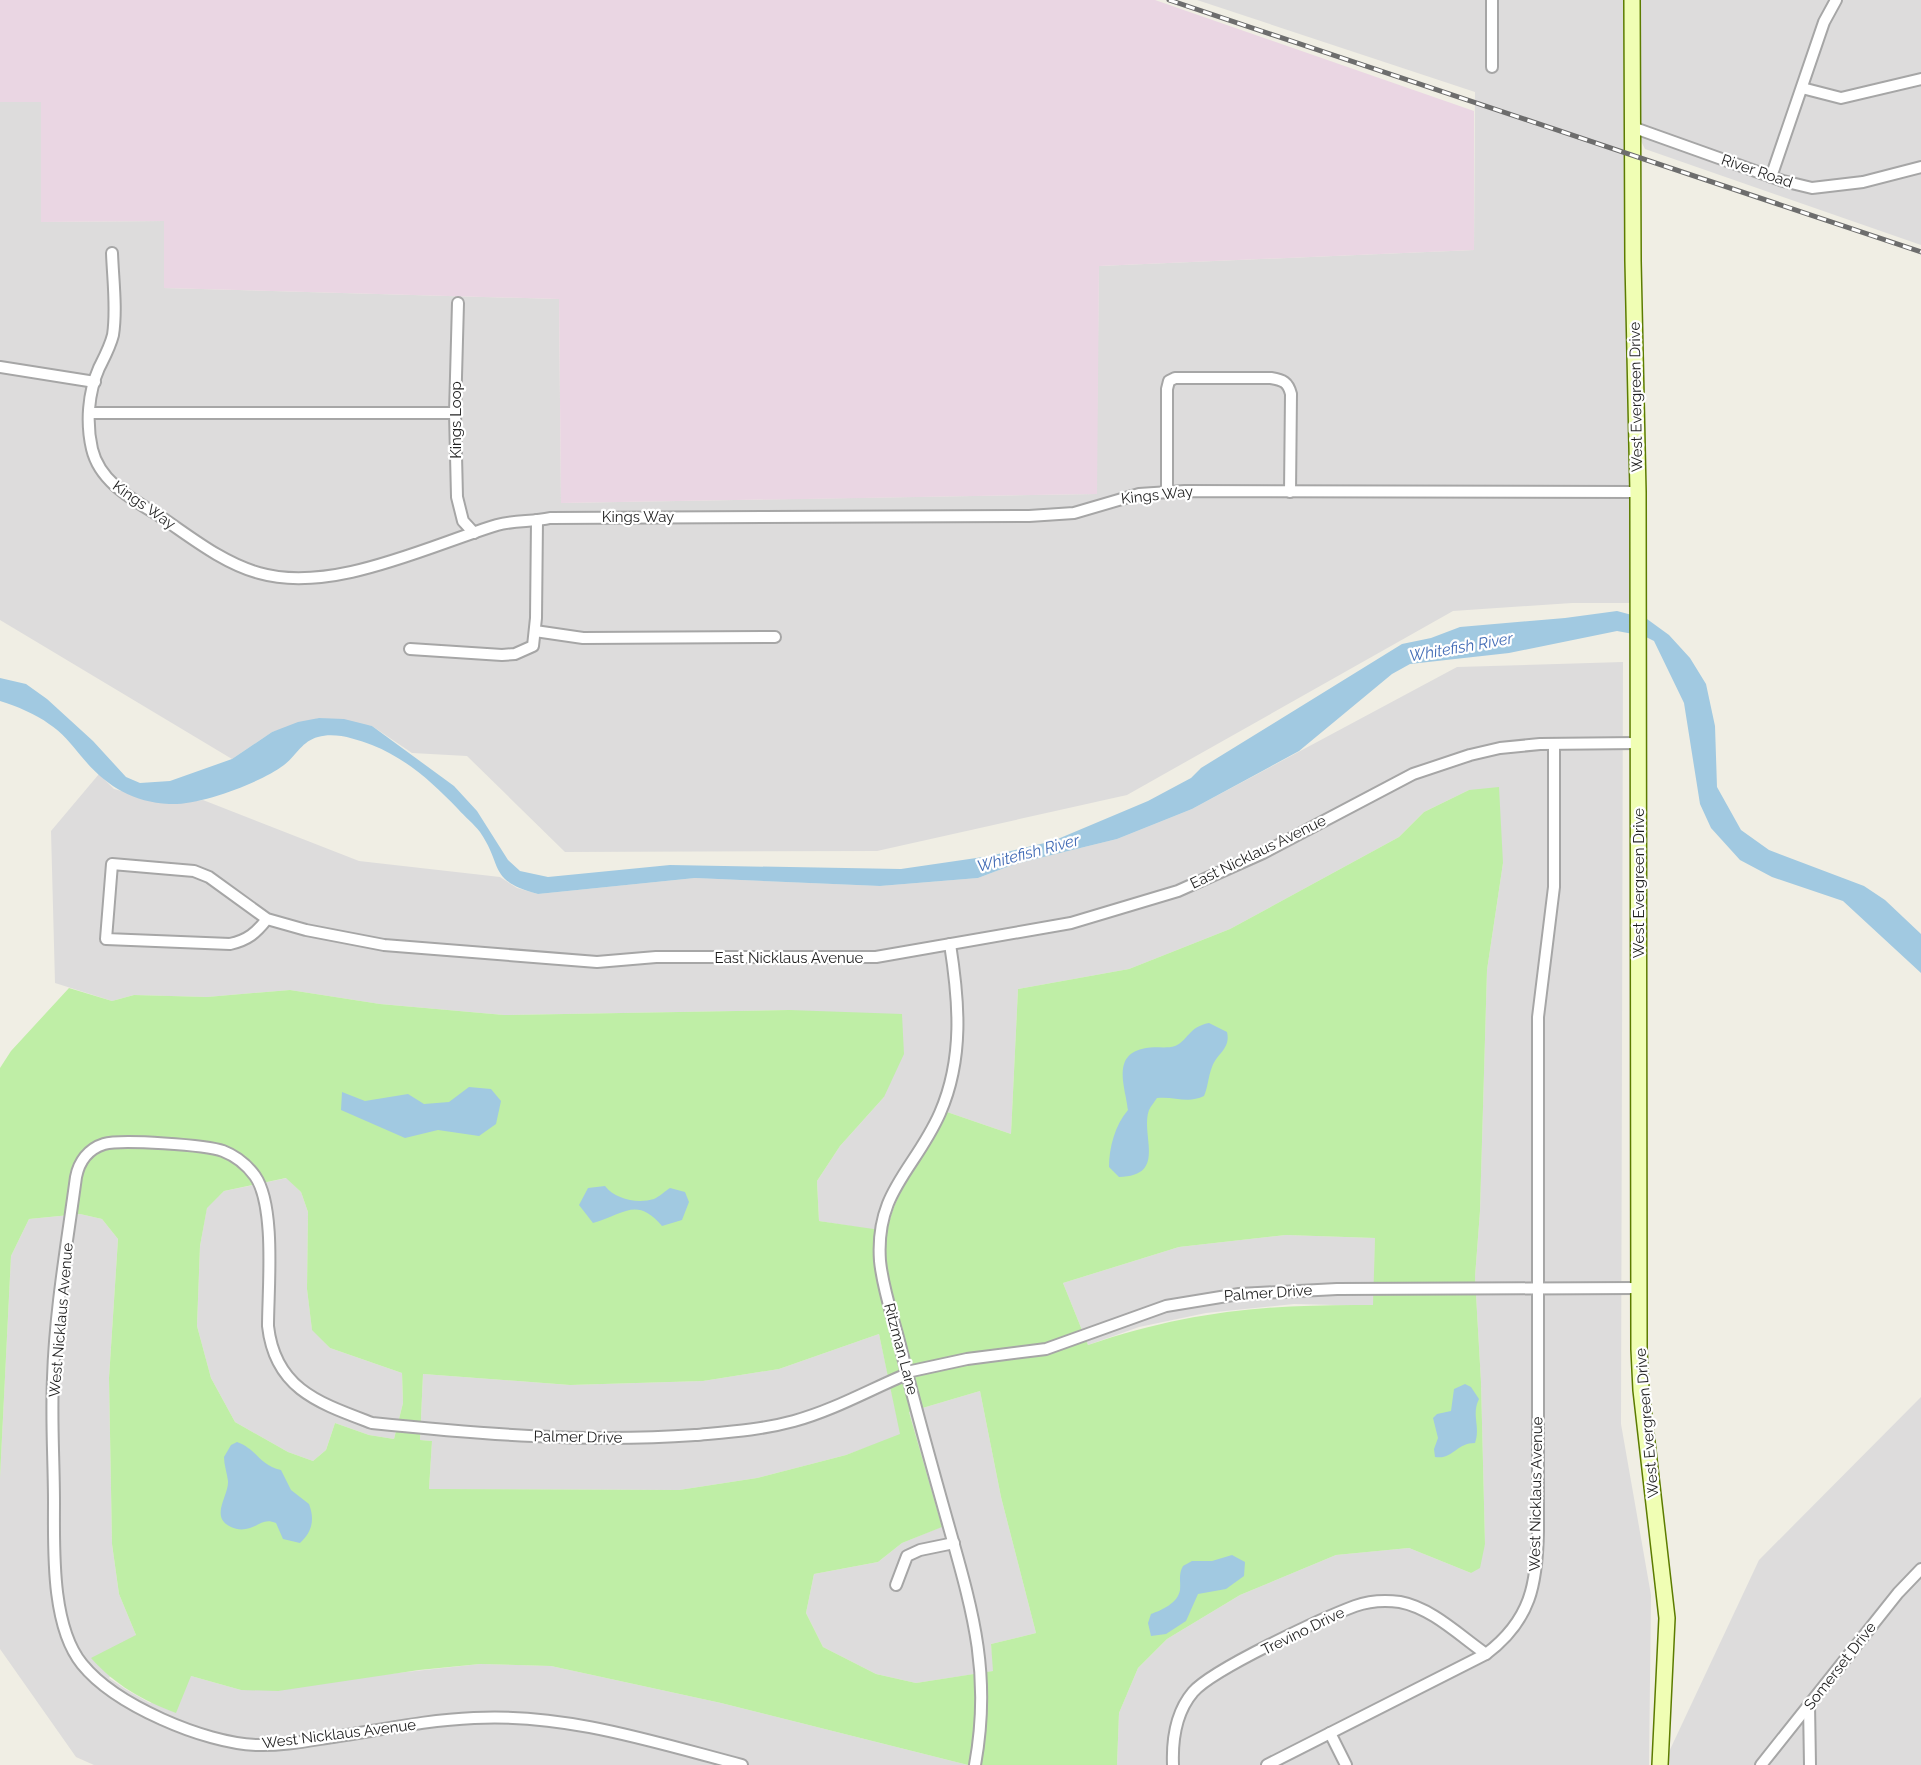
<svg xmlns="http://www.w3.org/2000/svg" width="1921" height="1765" viewBox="0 0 1921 1765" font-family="Raleway,sans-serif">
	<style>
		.residential { fill: #dddcdc }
		.industrial { fill: #ead6e3 }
		.grass { fill: #bfeea6; fill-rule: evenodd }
		.water { fill: #a1c9e1 }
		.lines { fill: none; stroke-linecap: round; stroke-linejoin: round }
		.street-casing { stroke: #a6a6a6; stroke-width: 14 }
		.secondary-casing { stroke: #5c7c00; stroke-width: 18 }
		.street { stroke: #fff; stroke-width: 10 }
		.secondary { stroke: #f0feb4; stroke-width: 15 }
		.rail-casing { stroke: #6d6d6d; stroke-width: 5 }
		.rail { stroke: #fff; stroke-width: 3; stroke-dasharray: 9; stroke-linecap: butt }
		.labels { text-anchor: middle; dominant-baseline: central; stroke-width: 4.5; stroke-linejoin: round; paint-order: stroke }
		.street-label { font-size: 15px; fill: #1f1f1f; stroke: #fff }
		.water-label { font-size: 16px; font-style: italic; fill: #436cb6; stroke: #fff }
	</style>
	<rect width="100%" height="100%" fill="#f0eee4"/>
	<g class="residential">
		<polygon points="1197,0 1627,0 1630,603 1572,603 1453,611 1127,795 877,851 565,852 467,756 412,753 372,726 319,718 272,732 232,759 0,620 0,102 41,102 42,222 164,221 164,288 559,299 561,503 1096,494 1099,266 1474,250 1475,92"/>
		<polygon points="1641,0 1921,0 1921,245 1645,149 1641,141"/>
		<polygon points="1623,662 1621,1424 1651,1595 1649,1765 1117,1765 1119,1713 1138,1668 1167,1639 1240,1595 1336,1555 1409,1548 1471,1573 1485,1544 1481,1382 1475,1277 1480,1211 1487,970 1503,863 1469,790 1424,812 1399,837 1230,929 1129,969 1018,989 1011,1134 947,1112 889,1214 887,1232 819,1221 817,1181 840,1146 884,1097 789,1010 504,1015 380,1004 290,990 207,997 134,995 112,1001 55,983 51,831 99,774 114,789 171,804 203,800 359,861 500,877 517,888 538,894 695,878 880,886 978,878 1015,864 1117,839 1192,809 1457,667"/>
		<polygon points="287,1178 301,1192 308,1212 307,1289 312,1329 330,1348 402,1373 403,1403 394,1439 369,1435 335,1423 326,1450 313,1461 288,1452 235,1422 211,1378 197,1326 200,1246 207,1207 224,1191"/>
		<polygon points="80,1214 102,1219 118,1239 109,1378 112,1544 119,1594 136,1635 109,1678 127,1690 150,1703 191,1676 241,1690 480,1664 551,1666 721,1703 968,1765 94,1765 76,1757 0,1649 0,1478 11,1256 29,1219"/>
		<polygon points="1286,1235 1375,1238 1374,1306 1294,1304 1206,1313 1139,1327 1088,1345 1063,1283 1179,1247"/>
		<polygon points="879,1334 901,1435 846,1455 757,1478 679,1490 429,1489 432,1441 420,1440 423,1374 570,1385 703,1381 779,1369"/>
		<polygon points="980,1391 1001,1497 1036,1633 991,1644 994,1671 916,1683 876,1674 823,1647 806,1613 814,1574 878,1562 902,1543 941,1527 909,1412"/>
		<polygon points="1921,1397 1921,1765 1666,1765 1667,1756 1759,1560"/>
	</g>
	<polygon class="industrial" points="0,0 1155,0 1474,111 1474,250 1099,266 1097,494 561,503 559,299 164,288 164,221 41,222 41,102 0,102"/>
	<path class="grass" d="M1499,787L1503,863L1487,970L1480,1211L1475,1277L1481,1382L1485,1544L1480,1568L1471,1573L1409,1548L1336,1555L1240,1595L1167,1639L1138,1668L1119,1713L1117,1765H968L721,1703L551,1666L480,1664L419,1670L278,1691L241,1690L191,1676L176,1713C142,1700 115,1685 91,1658L136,1635L119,1594L112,1544L109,1378L118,1239L102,1219L80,1214L29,1219L11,1256L0,1478V1068L11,1051L69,988L112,1001L134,995L207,997L290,990L380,1004L504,1015L789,1010L902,1014L904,1054L884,1097L840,1146L817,1181L819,1221L887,1231C896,1186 928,1153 947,1112L1011,1134L1018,989L1129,969L1230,929L1399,837L1424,812L1469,790ZM286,1178L301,1192L308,1212L307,1289L312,1330L330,1348L402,1373L403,1403L394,1439L369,1435L335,1423L326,1450L313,1461L288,1452L235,1422L211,1378L197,1326L200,1246L207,1208L224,1191ZM1286,1235L1375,1238L1373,1305C1268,1304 1189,1311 1088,1345L1063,1283L1179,1247ZM879,1334L900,1434L846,1455L757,1478L679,1490L429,1489L432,1441L420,1440L423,1374L570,1385L703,1381L779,1369ZM980,1391L1001,1497L1036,1633L991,1644L993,1671L916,1683L876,1674L823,1647L806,1613L814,1574L878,1562L902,1543L942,1527L909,1412Z"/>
	<g class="water">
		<path d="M1617,611L1647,619L1669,635L1690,658L1706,684L1715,726L1717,787L1741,830L1769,850L1864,886L1885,900L1921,934V973L1843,901L1772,877L1740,860L1711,828L1700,804L1684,703L1654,641L1644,636L1617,631L1509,653L1410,664L1392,674L1299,751L1192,809L1117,839L1015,864L978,878L880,886L695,878L538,894C487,880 504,867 480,832C474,824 465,817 458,809C432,782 407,759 372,745C356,739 335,732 318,737C302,741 296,756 284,765C260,783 199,806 169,804C131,802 105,785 81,756C71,744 62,732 49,724C36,714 16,706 0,701V678L26,684L47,699L93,741L126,777L140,783L170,781L232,759L272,732L298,722L319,718L344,719L372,726L454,786L477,811L508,860L520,871L548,877L670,865L901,869L990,856L1053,841L1148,801L1191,778L1201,768L1402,644L1431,638L1460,627L1565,618Z"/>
		<path d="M1209,1023L1227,1032C1231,1049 1217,1053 1212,1067C1208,1077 1208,1087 1204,1096C1188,1104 1174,1096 1157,1098C1155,1101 1151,1106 1149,1110C1140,1135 1168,1176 1119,1177L1109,1167C1109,1148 1115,1125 1128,1110C1126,1088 1110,1054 1146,1048C1155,1046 1166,1049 1175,1046C1188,1041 1188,1027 1209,1023Z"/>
		<polygon points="469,1087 491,1089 501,1101 496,1124 479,1136 438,1130 405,1138 341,1110 342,1092 365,1101 408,1094 424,1104 449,1102"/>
		<path d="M605,1186C615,1199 637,1204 654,1199C659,1197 665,1191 670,1188L685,1192L689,1202L682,1220L662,1226C637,1196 624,1214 593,1223L579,1205L588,1188Z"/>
		<path d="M1465,1384L1471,1387L1479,1399C1471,1415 1481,1427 1475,1443C1456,1443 1453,1460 1435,1457L1434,1449L1438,1438L1433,1418L1437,1414L1451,1411L1454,1389Z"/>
		<path d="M237,1442C257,1449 259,1465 281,1470L291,1490L309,1504C315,1520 312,1532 300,1543L283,1539L276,1523C264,1518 260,1525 250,1528C244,1530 237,1530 231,1527C209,1517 229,1496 228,1481C227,1473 224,1465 224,1457L231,1445Z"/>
		<path d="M1232,1555L1245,1562L1244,1576L1226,1589L1198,1594L1186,1621L1166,1634L1151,1636L1148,1623L1151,1614C1162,1610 1178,1603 1180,1590C1181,1581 1178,1575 1183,1566L1192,1561H1212Z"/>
	</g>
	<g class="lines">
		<defs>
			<g id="street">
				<polyline points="1492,67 1492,0"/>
				<polyline points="1802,88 1841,98 1921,79"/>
				<polyline points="1632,127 1783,181 1812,188 1863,182 1921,167"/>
				<polyline points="1771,177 1824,22 1836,0"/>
				<path d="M112,253C113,280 117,309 113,335C110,347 104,358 99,368C88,393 86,423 92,449C100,483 134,500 161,517C192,538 223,563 259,573C332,594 428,546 497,525C515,520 533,522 550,518L1029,516L1074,513L1139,494L1185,491L1638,492"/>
				<polyline points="458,303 455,413 457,497 463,521 474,533"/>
				<polyline points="0,367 95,382"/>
				<polyline points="89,413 455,413"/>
				<path d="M1167,492V389L1169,381L1175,378H1271C1283,380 1288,382 1291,394L1290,492"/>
				<polyline points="535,631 583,638 775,637"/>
				<polyline points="410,649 502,655 515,654 533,646 536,618 537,520"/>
				<path d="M267,919C256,933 248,940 230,944L106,939L112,864L194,871L209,877L267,919L306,930L384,945L597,962L656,957H876L1071,923L1178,891L1263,853L1413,774L1470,755L1500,748L1540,744L1638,743"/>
				<path d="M950,944C959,1001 964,1058 940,1113C915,1170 875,1191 880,1261C883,1291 894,1320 901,1349C915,1407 931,1463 947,1520C972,1609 992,1672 975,1765"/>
				<polyline points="907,1372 967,1359 1046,1349 1166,1306 1239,1294 1337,1289 1639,1288"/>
				<polyline points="896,1585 907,1556 920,1550 954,1543"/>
				<polyline points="1809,1704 1810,1765"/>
				<polyline points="1330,1733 1346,1765"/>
				<path d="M742,1765C654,1742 566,1713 474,1718C427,1720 380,1730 333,1737C307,1741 282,1746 256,1745C204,1743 115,1705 82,1664C51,1626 54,1549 54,1503C54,1461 51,1420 53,1378C55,1311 67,1244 76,1177C79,1162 88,1149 104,1144C121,1139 207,1145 223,1151C236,1156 247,1165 255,1176C276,1206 268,1289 268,1326C275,1389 319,1403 372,1423C479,1434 587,1443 695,1435C728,1432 761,1430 794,1421C834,1410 869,1390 907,1374"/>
				<path d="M1173,1765C1172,1739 1176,1712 1193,1692C1213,1669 1323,1618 1355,1606C1369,1601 1385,1600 1400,1602C1432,1608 1460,1636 1486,1654"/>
				<path d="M1267,1765L1486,1654C1531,1620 1537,1584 1538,1531V1017L1554,887V744"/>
				<polyline points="1761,1765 1898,1593 1921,1569"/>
			</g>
			<polyline id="secondary" points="1632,0 1633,261 1638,492 1639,1349 1641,1390 1667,1618 1660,1765"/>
		</defs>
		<use href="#street" class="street-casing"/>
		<use href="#secondary" class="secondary-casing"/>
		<use href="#street" class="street"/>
		<use href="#secondary" class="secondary"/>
		<defs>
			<polyline id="rail" points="1169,0 1921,252"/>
		</defs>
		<use href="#rail" class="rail-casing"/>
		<use href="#rail" class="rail"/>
	</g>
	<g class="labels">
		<g class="street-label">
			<text transform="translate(1757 171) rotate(19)">River Road</text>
			<text transform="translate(1636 397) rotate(-91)">West Evergreen Drive</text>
			<text transform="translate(456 420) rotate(-90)">Kings Loop</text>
			<text transform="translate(1157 495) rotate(-6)">Kings Way</text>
			<text transform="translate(144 505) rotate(35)">Kings Way</text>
			<text x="638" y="517">Kings Way</text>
			<text transform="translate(1258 852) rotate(-26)">East Nicklaus Avenue</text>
			<text transform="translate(1639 883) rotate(-90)">West Evergreen Drive</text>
			<text x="789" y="958">East Nicklaus Avenue</text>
			<text transform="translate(1268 1293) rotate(-4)">Palmer Drive</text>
			<text transform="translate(61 1320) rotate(-85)">West Nicklaus Avenue</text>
			<text transform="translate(901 1349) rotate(75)">Ritzman Lane</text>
			<text transform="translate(1647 1423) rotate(-95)">West Evergreen Drive</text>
			<text transform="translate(578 1437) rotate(1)">Palmer Drive</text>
			<text transform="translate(1536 1494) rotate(-89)">West Nicklaus Avenue</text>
			<text transform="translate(1303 1631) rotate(-26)">Trevino Drive</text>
			<text transform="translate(1840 1666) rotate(-52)">Somerset Drive</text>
			<text transform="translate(339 1734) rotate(-7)">West Nicklaus Avenue</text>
		</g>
		<g class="water-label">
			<text transform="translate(1461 647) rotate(-10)">Whitefish River</text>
			<text transform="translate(1028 853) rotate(-15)">Whitefish River</text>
		</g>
	</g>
</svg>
